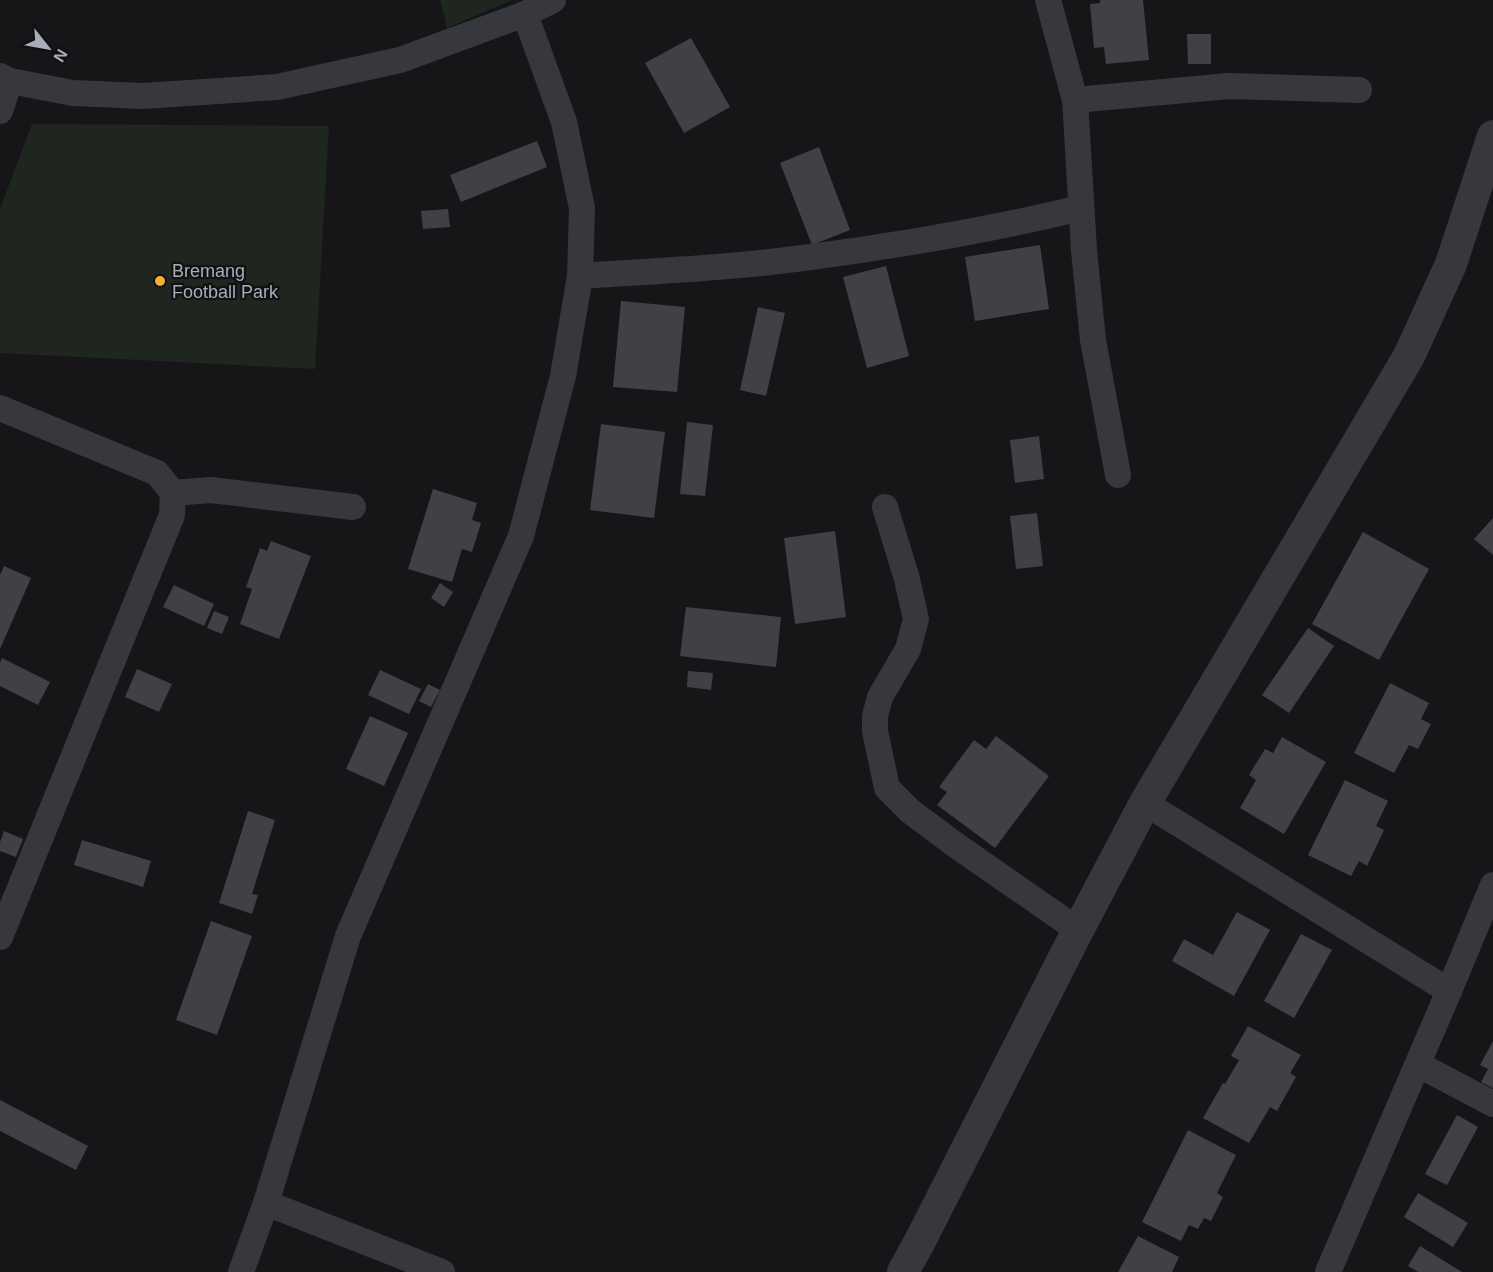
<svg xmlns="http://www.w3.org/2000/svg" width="1493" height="1272" viewBox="0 0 1493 1272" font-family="Arial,sans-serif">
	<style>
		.green { fill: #1e261f }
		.building { fill: #404145 }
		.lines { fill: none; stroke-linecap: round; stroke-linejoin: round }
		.minor { stroke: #37383d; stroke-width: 26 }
		.tertiary { stroke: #37383d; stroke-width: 32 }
		.poi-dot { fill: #f2b134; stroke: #111113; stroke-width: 2 }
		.labels { text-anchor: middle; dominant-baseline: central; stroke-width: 4.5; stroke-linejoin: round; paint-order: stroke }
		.poi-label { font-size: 18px; fill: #a8adb8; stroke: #111113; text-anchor: start }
	</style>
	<rect width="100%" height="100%" fill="#161618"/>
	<g class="green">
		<polygon points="440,0 512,0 447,28"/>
		<polygon points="32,124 329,126 315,369 0,353 0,209"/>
	</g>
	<g class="building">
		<polygon points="1100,0 1143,0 1149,60 1106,64 1104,47 1094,48 1090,4 1100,3"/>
		<polygon points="1187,34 1211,34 1211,64 1188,64"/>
		<polygon points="691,38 730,107 684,133 645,63"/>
		<polygon points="537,141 547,167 461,202 450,175"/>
		<polygon points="819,147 850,230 812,245 780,163"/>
		<polygon points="448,209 450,227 423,229 421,211"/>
		<polygon points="1040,245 1049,309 975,321 965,257"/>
		<polygon points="886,266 909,356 867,368 843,277"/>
		<polygon points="621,301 685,307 677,392 613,387"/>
		<polygon points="758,307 785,313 766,396 740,390"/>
		<polygon points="687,422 713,425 705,496 680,494"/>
		<polygon points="601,424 665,432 654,518 590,510"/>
		<polygon points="1039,436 1044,479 1015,483 1010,440"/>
		<polygon points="433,489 477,503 472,520 481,523 472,552 462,549 452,582 408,569"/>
		<polygon points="1037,513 1043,566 1016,569 1010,516"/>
		<polygon points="1493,518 1493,555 1474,539"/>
		<polygon points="835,531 846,617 795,624 784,538"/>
		<polygon points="1363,532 1429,569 1379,660 1312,624"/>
		<polygon points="271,541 311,556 279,639 240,624 252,589 246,587 260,548 267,551"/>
		<polygon points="4,566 31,578 0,649 0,575"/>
		<polygon points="440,583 453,592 444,607 431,598"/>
		<polygon points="174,585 214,604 204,626 163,607"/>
		<polygon points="686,607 781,617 776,667 680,656"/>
		<polygon points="214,611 229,617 222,634 207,628"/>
		<polygon points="1308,628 1334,646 1289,713 1262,695"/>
		<polygon points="2,658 50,682 38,705 0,686 0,663"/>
		<polygon points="137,669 172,684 159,712 125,697"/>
		<polygon points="380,670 421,689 409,714 368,695"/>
		<polygon points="688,671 713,673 711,690 687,687"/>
		<polygon points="1390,683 1429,703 1421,719 1431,724 1418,749 1409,745 1394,773 1354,753"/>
		<polygon points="428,684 440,690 431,707 419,701"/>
		<polygon points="370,716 408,733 384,786 346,769"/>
		<polygon points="996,736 1049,776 995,848 937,805 947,792 939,787 974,740 986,749"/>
		<polygon points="1282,737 1326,762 1284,834 1240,808 1256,780 1249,775 1265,749 1273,753"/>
		<polygon points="1345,780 1388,801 1376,826 1384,830 1367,866 1359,861 1351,876 1308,855"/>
		<polygon points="248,811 275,820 252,894 258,895 252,914 219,903"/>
		<polygon points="4,831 23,839 16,857 0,851 0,842"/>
		<polygon points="82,840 151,861 143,887 74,865"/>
		<polygon points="1237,912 1270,930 1234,996 1172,961 1184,939 1213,955"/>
		<polygon points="211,921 252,936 217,1035 176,1020"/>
		<polygon points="1301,934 1332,950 1294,1018 1264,1001"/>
		<polygon points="1248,1026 1301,1055 1290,1073 1296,1077 1277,1111 1270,1107 1249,1143 1203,1118 1223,1083 1225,1084 1239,1060 1231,1056"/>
		<polygon points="1493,1041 1493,1088 1481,1082 1488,1069 1480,1065"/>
		<polygon points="0,1100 88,1146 76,1170 0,1131"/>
		<polygon points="1457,1115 1478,1127 1447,1185 1425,1174"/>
		<polygon points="1188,1130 1236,1155 1217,1193 1223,1197 1211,1221 1204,1218 1198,1229 1189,1225 1181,1241 1142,1222"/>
		<polygon points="1418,1193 1468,1223 1453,1247 1404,1217"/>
		<polygon points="1138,1236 1179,1257 1172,1272 1118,1272"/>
		<polygon points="1420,1246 1462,1272 1418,1272 1408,1266"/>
	</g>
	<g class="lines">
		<g class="minor">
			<polyline points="1048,0 1075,100 1084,250 1093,340 1118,475"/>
			<polyline points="0,76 10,81 73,93 143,96 277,87 400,60 525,14 553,0"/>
			<polyline points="1075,100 1229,86 1359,90"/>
			<polyline points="0,111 10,81"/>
			<path d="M580,276C654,271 729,268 803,258C897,246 989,230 1081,208"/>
			<polyline points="0,408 157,473 173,493 172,515 0,937"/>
			<polyline points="173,493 211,490 353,507"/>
			<polyline points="885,507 907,579 916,619 908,649 880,697 875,716 875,731 887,788 910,811 957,846 1078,930"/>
			<polyline points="1145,803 1449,991 1328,1272"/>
			<polyline points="1449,991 1493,885"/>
			<polyline points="1419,1065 1493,1104"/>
			<polyline points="266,1203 442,1272"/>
			<polyline points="241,1272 266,1203 348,936 521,536 563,376 580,276 582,208 564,122 525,14"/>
		</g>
		<polyline class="tertiary" points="903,1272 920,1241 1078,930 1145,803 1409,356 1451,264 1493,136"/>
	</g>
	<circle class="poi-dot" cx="160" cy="281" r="6"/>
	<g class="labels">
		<g class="poi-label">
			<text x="172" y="271">Bremang<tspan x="172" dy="21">Football Park</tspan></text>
		</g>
	</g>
	<g transform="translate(48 48) rotate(121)" stroke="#111113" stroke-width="4.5" paint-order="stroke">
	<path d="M0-4.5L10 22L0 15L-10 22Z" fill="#a8adb8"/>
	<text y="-9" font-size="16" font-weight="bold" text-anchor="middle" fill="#a8adb8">N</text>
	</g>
</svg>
